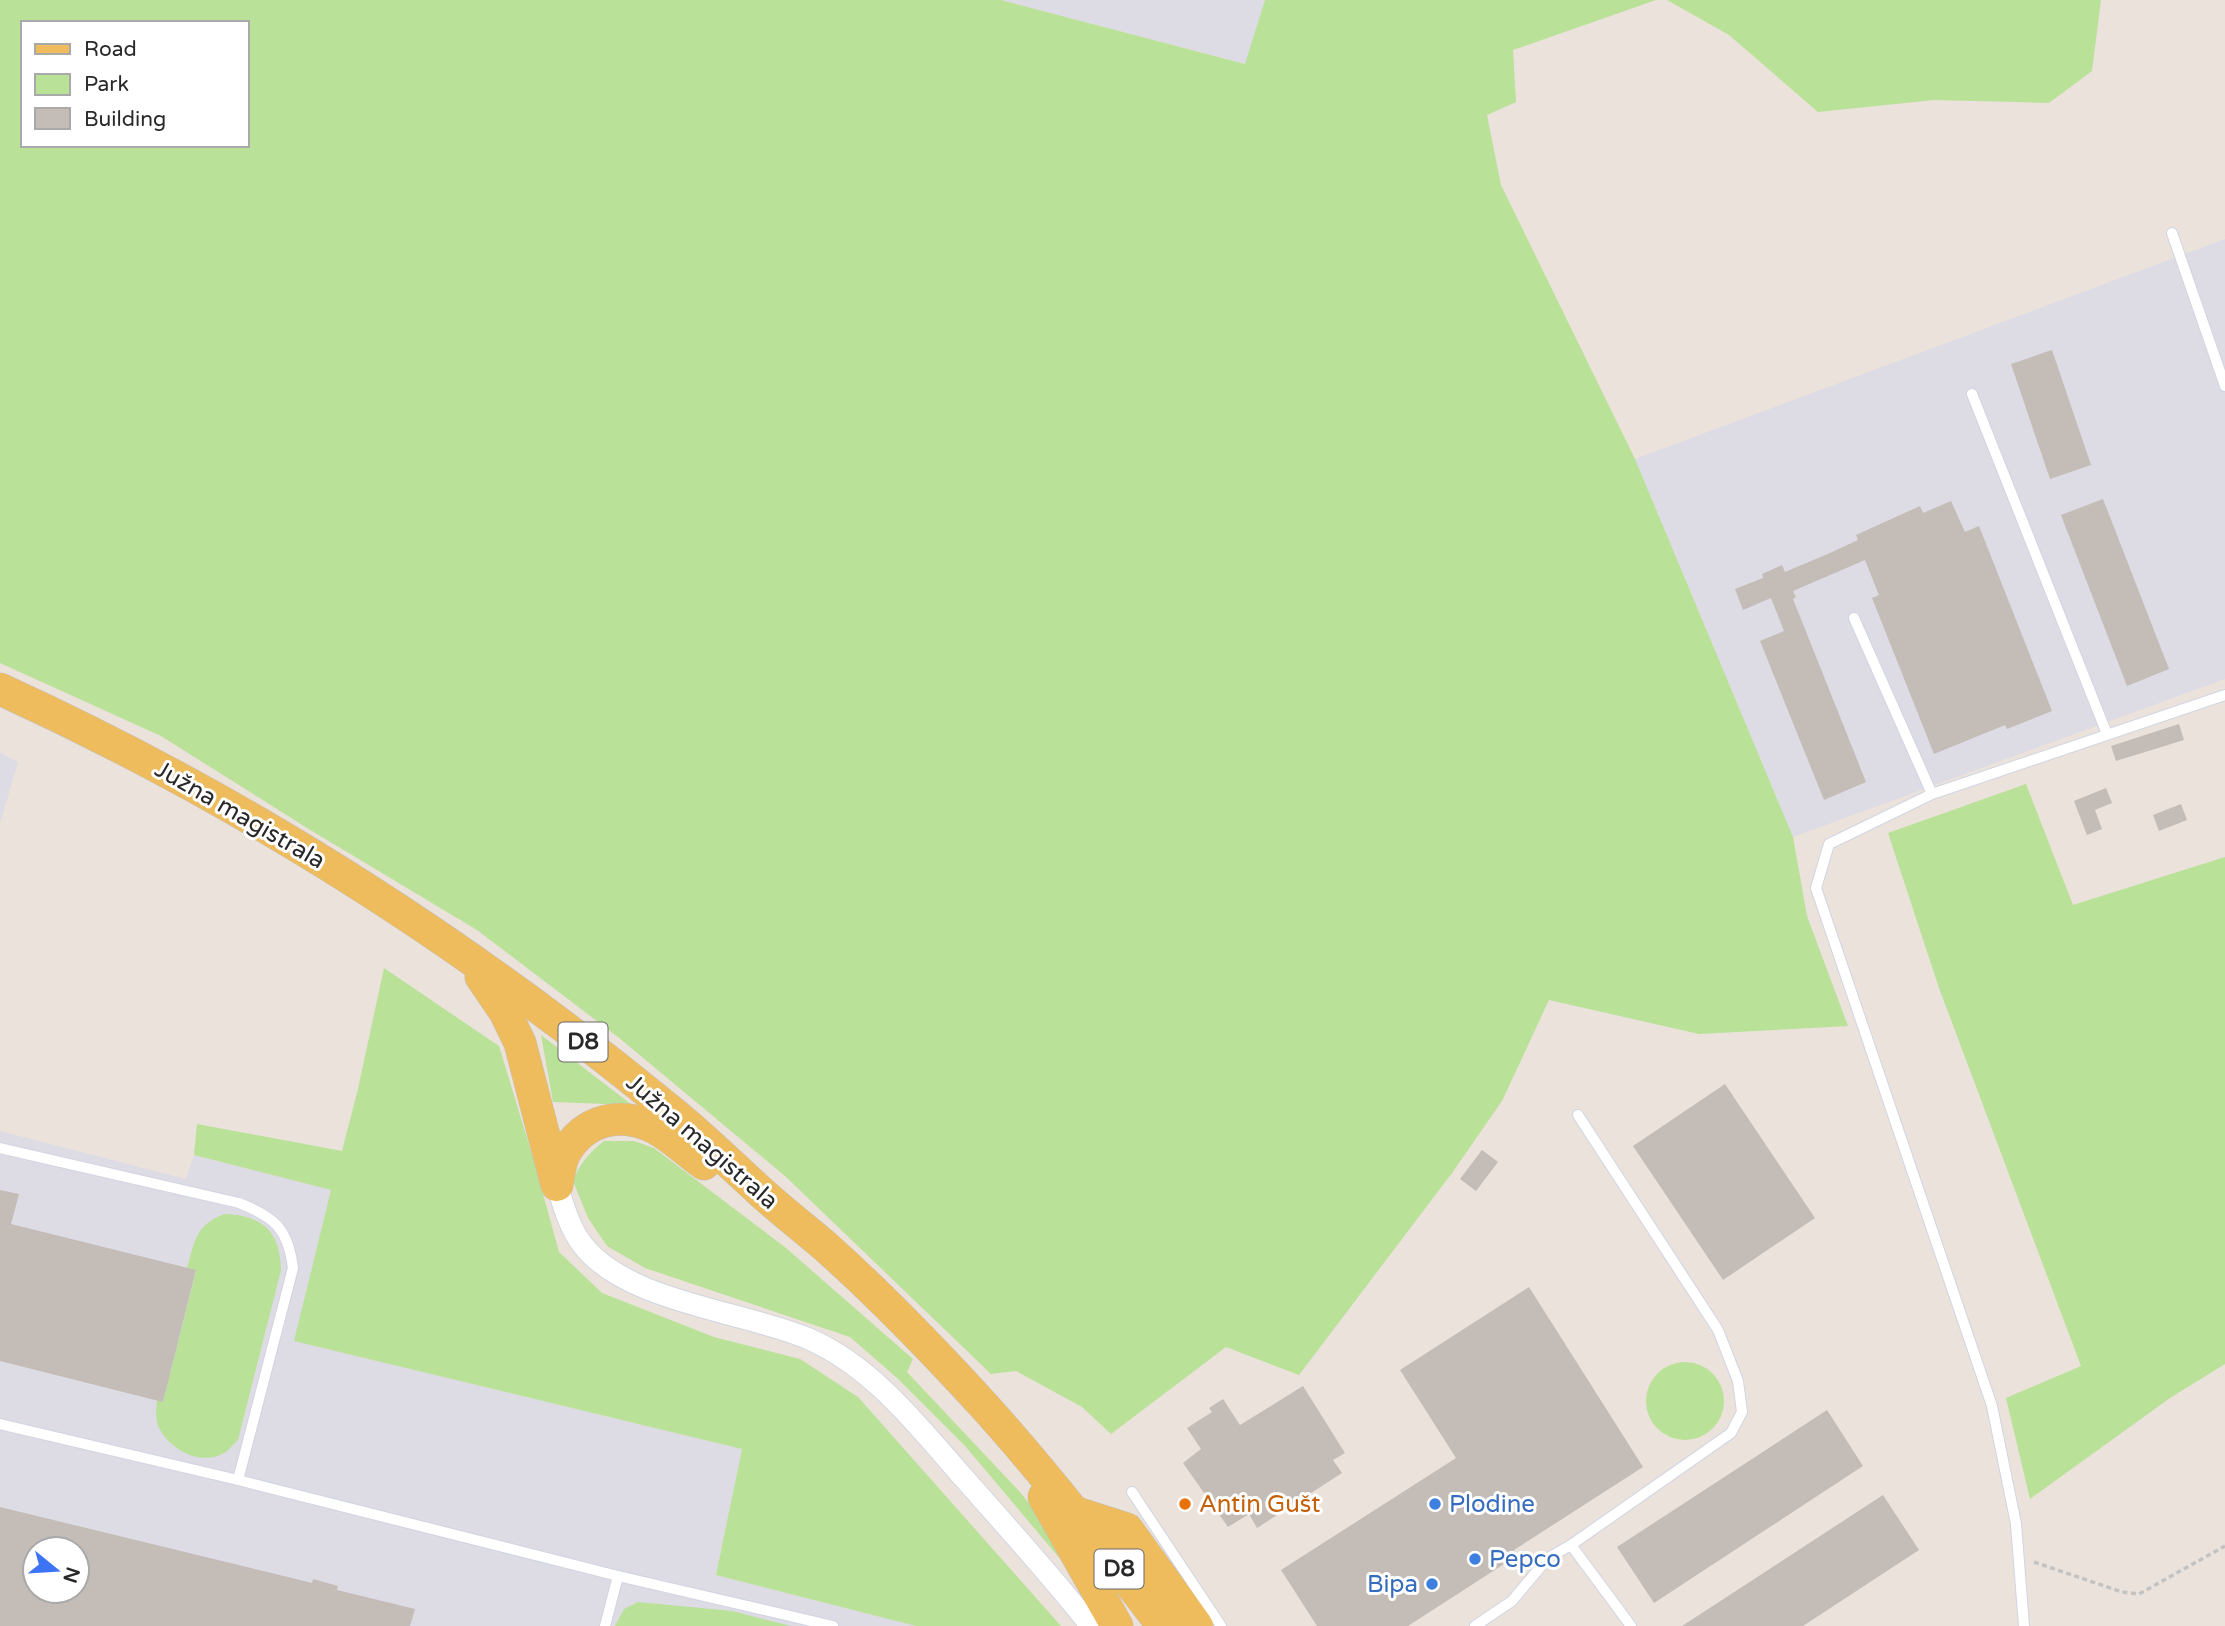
<svg xmlns="http://www.w3.org/2000/svg" width="2225" height="1626" viewBox="0 0 2225 1626" font-family="'Varela Round',sans-serif">
	<style>
		.industrial { fill: #dddbe3; fill-rule: evenodd }
		.green { fill: #b9e198; fill-rule: evenodd }
		.building { fill: #c3bcb7; fill-rule: evenodd }
		.lines { fill: none; stroke-linecap: round; stroke-linejoin: round }
		.lane-casing { stroke: #d0d5e2; stroke-width: 12 }
		.street-casing { stroke: #d0d5e2; stroke-width: 23 }
		.primary-casing { stroke: #c3c3c3; stroke-width: 33 }
		.path { stroke: #c3c3c3; stroke-width: 3.5; stroke-dasharray: 5 3.5; stroke-linecap: butt }
		.lane { stroke: #fff; stroke-width: 10 }
		.street { stroke: #fff; stroke-width: 21 }
		.primary { stroke: #eebc5d; stroke-width: 32 }
		.food-dot { fill: #e8710a; stroke: #fff; stroke-width: 2.5 }
		.shop-dot { fill: #3f7fe0; stroke: #fff; stroke-width: 2.5 }
		.labels { text-anchor: middle; dominant-baseline: central; stroke-width: 6; stroke-linejoin: round; paint-order: stroke }
		.shield { fill: #fff; stroke: #696969; stroke-width: 2 }
		.shield-label { font-size: 23px; font-weight: bold; fill: #292929 }
		.street-label { font-size: 24px; fill: #292929; stroke: #fff }
		.food-label { font-size: 24px; fill: #c56008; stroke: #fff; text-anchor: start }
		.shop-label { font-size: 24px; fill: #366cbe; stroke: #fff; text-anchor: start }
	</style>
	<rect width="100%" height="100%" fill="#ebe2db"/>
	<g class="industrial">
		<polygon points="1001,0 1265,0 1246,64"/>
		<polygon points="2225,239 2225,679 1793,837 1635,459"/>
		<polygon points="0,753 18,762 0,823"/>
		<path d="M0,1131L186,1179L194,1155L331,1190L295,1341L742,1449L716,1575L916,1626H0ZM35,1549H77V1591H35Z"/>
	</g>
	<g class="green">
		<path d="M0,0H1001L1245,64L1265,0H1656L1513,50L1516,102L1487,115L1501,185L1635,459L1793,837L1807,916L1848,1026L1699,1034L1549,1000L1502,1101L1452,1173L1299,1375L1226,1347L1111,1434L1082,1407L1016,1371L991,1374L785,1176L618,1037L477,930L307,828L161,736L0,663ZM23,23H247V145H23Z"/>
		<polygon points="1667,0 2101,0 2092,71 2049,103 1934,100 1818,112 1729,35"/>
		<polygon points="2026,784 2073,905 2225,857 2225,1364 2170,1398 2030,1499 2006,1398 2081,1366 1939,988 1888,833"/>
		<polygon points="384,968 499,1046 534,1161 559,1252 602,1293 714,1337 800,1359 858,1397 1061,1626 916,1626 716,1575 742,1449 294,1341 331,1190 194,1155 197,1124 342,1151 358,1089"/>
		<polygon points="541,1035 632,1105 553,1102"/>
		<path d="M604,1141H634L654,1148L786,1248L913,1359L907,1372L1020,1492L1078,1565L1098,1604L966,1447L896,1377L850,1337L645,1268L607,1246L588,1218L573,1181C580,1163 589,1153 604,1141Z"/>
		<path d="M225,1214C263,1216 280,1231 281,1270L238,1440C234,1443 230,1449 226,1452C202,1467 171,1451 159,1428C155,1419 156,1410 157,1400L163,1402L196,1271L187,1268C195,1241 195,1225 225,1214Z"/>
		<circle cx="1685" cy="1401" r="39"/>
		<polygon points="638,1602 732,1611 791,1626 615,1626 624,1609"/>
	</g>
	<g class="building">
		<polygon points="2052,350 2091,465 2050,479 2011,364"/>
		<polygon points="2103,499 2169,669 2127,686 2061,515"/>
		<polygon points="1951,501 1965,532 1979,526 2052,711 2007,729 2005,725 1934,754 1872,598 1879,595 1865,560 1793,591 1796,597 1793,599 1866,782 1824,800 1760,641 1784,631 1771,598 1743,610 1735,589 1763,578 1762,574 1782,565 1785,572 1830,553 1858,540 1856,535 1920,506 1923,513"/>
		<polygon points="2179,724 2184,740 2116,761 2111,746"/>
		<polygon points="2106,788 2112,803 2095,810 2102,829 2087,835 2074,801"/>
		<polygon points="2181,804 2187,820 2159,831 2153,815"/>
		<polygon points="1725,1084 1815,1218 1723,1280 1633,1146"/>
		<polygon points="1482,1150 1498,1162 1476,1191 1460,1179"/>
		<polygon points="0,1190 19,1194 11,1224 196,1270 163,1402 0,1361"/>
		<polygon points="1529,1287 1643,1467 1514,1550 1518,1555 1408,1626 1317,1626 1281,1570 1456,1458 1400,1370"/>
		<polygon points="1303,1386 1345,1453 1333,1460 1342,1473 1257,1528 1249,1514 1228,1527 1183,1463 1201,1449 1187,1428 1212,1412 1209,1408 1223,1399 1240,1425"/>
		<polygon points="1827,1410 1863,1466 1654,1603 1617,1547"/>
		<polygon points="1883,1495 1919,1550 1803,1626 1682,1626"/>
		<path d="M0,1507L312,1583L313,1579L338,1586L337,1590L415,1609L410,1626H0ZM35,1549H77V1591H35Z"/>
	</g>
	<g class="lines">
		<defs>
			<g id="lane">
				<polyline points="2172,233 2225,386"/>
				<polyline points="1972,394 2107,734"/>
				<polyline points="1854,618 1932,794"/>
				<path d="M0,1148L239,1203C275,1217 288,1229 293,1268L238,1480"/>
				<polyline points="0,1424 238,1480 618,1576 833,1626"/>
				<polyline points="1132,1492 1221,1626"/>
				<polyline points="1571,1545 1631,1626"/>
				<polyline points="605,1626 618,1576"/>
				<polyline points="1475,1626 1512,1601 1548,1558 1571,1545 1731,1433 1742,1412 1738,1381 1718,1330 1578,1115"/>
				<polyline points="2024,1626 2016,1524 1992,1406 1816,888 1829,844 1932,794 2225,695"/>
			</g>
			<path id="street" d="M557,1185C563,1204 569,1227 582,1244C625,1302 744,1311 809,1339C873,1367 918,1426 963,1477C1006,1526 1050,1574 1091,1626"/>
			<g id="primary">
				<path d="M0,689C241,799 468,944 672,1112C703,1137 732,1166 762,1193C783,1212 805,1229 826,1247C882,1297 935,1352 986,1408C1049,1478 1106,1552 1163,1626"/>
				<polyline points="481,977 505,1012 520,1043 556,1182"/>
				<path d="M557,1185C559,1175 560,1162 565,1153C585,1119 620,1111 655,1128C672,1137 688,1153 704,1164"/>
				<polyline points="1044,1497 1117,1626"/>
				<polyline points="1077,1513 1127,1529 1197,1626"/>
			</g>
		</defs>
		<use href="#lane" class="lane-casing"/>
		<use href="#street" class="street-casing"/>
		<use href="#primary" class="primary-casing"/>
		<polyline class="path" points="2034,1562 2122,1592 2139,1594 2225,1546"/>
		<use href="#lane" class="lane"/>
		<use href="#street" class="street"/>
		<use href="#primary" class="primary"/>
	</g>
	<circle class="food-dot" cx="1185" cy="1504" r="7"/>
	<g class="shop-dot">
		<circle cx="1435" cy="1504" r="7"/>
		<circle cx="1475" cy="1559" r="7"/>
		<circle cx="1432" cy="1584" r="7"/>
	</g>
	<g class="labels">
		<g class="shield">
			<rect x="558.5" y="1022.5" width="49" height="39" rx="5"/>
			<rect x="1094.5" y="1549.5" width="49" height="39" rx="5"/>
		</g>
		<g class="shield-label">
			<text x="583" y="1042">D8</text>
			<text x="1119" y="1569">D8</text>
		</g>
		<g class="street-label">
			<text transform="translate(240 815) rotate(30)">Južna magistrala</text>
			<text transform="translate(702 1142) rotate(41)">Južna magistrala</text>
		</g>
		<g class="food-label">
			<text x="1199" y="1504">Antin Gušt</text>
		</g>
		<g class="shop-label">
			<text x="1449" y="1504">Plodine</text>
			<text x="1489" y="1559">Pepco</text>
			<text x="1418" y="1584" text-anchor="end">Bipa</text>
		</g>
	</g>
	<rect x="21" y="21" width="228" height="126" fill="#ffffff" stroke="#a9a9a9" stroke-width="2"/>
	<rect x="35" y="44" width="35" height="10" fill="#eebc5d" stroke="#a9a9a9" stroke-width="2"/>
	<text x="84" y="56" font-size="21" fill="#292929">Road</text>
	<rect x="35" y="74" width="35" height="21" fill="#b9e198" stroke="#a9a9a9" stroke-width="2"/>
	<text x="84" y="91" font-size="21" fill="#292929">Park</text>
	<rect x="35" y="108" width="35" height="21" fill="#c3bcb7" stroke="#a9a9a9" stroke-width="2"/>
	<text x="84" y="126" font-size="21" fill="#292929">Building</text>
	<g transform="translate(56 1570) rotate(108)"><circle r="33" fill="#ffffff" stroke="#a9a9a9" stroke-width="2"/>
	<path d="M0-5L12 26L0 18L-12 26Z" fill="#3d74f6"/>
	<text y="-10" font-size="19" font-weight="bold" text-anchor="middle" fill="#292929">N</text>
	</g>
</svg>
